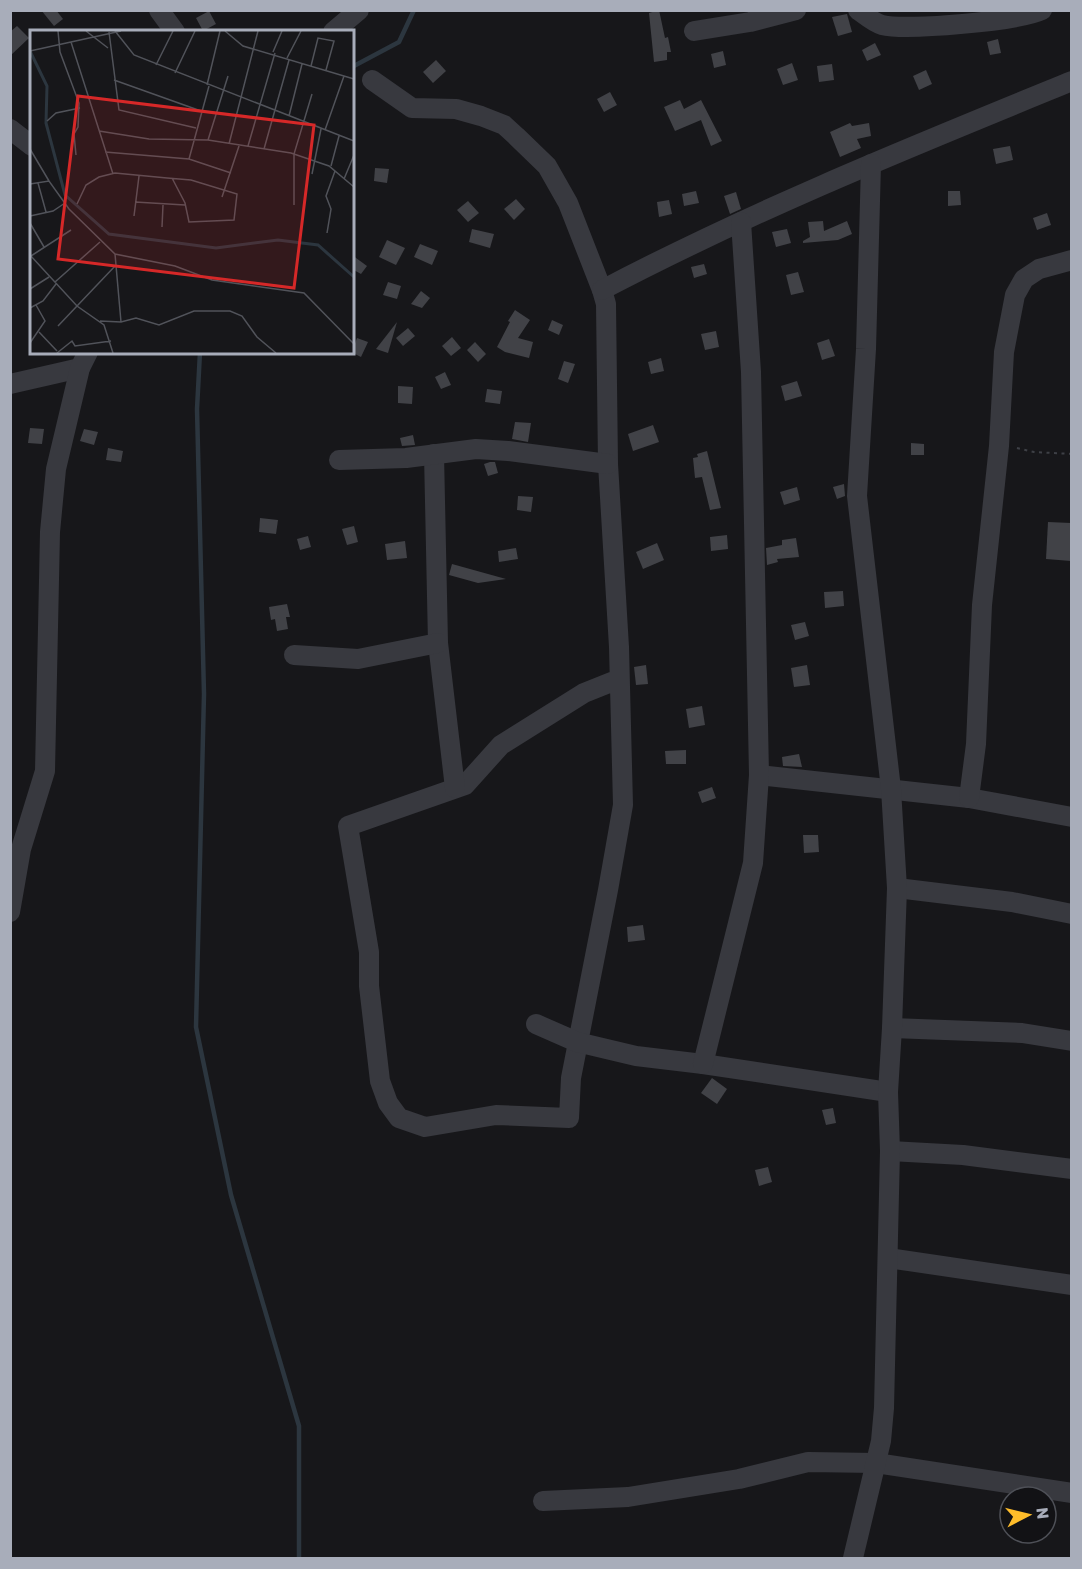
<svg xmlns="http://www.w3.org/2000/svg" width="1082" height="1569" viewBox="0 0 1082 1569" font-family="Rubik,sans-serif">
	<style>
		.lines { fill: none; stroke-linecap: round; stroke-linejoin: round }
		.stream { stroke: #2c363f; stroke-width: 4.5 }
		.building { fill: #414247 }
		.path { stroke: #3e4046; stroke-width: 2; stroke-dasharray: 3 4.5; stroke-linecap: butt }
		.minor { stroke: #38393f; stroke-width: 20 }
		.inset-river { fill: none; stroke: #2c363f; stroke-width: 3 }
		.inset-road { fill: none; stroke: #51535a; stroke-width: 1.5 }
		.view { fill: #d62828; fill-opacity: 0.15; stroke: #d62828; stroke-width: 3 }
		.inset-edge { fill: none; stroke: #a8adba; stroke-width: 3 }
	</style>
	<rect width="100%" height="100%" fill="#17171a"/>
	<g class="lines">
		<g class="stream">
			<polyline points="352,67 399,42 414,10"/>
			<polyline points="200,352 197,409 204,694 196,1027 231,1195 299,1426 299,1558"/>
		</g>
	</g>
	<g class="building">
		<polygon points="41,10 56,10 63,19 54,26"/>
		<polygon points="659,10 665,38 668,37 671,52 667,52 667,60 654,62 649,13"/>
		<polygon points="209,11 216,24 203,31 196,18"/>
		<polygon points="847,14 852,32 838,36 832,17"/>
		<polygon points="17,26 29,38 10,56 10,32"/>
		<polygon points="998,39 1001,53 990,55 987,42"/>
		<polygon points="875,43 881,55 867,61 862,50"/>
		<polygon points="723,51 726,65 714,68 711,54"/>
		<polygon points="436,60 446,71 433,83 423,72"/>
		<polygon points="792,63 798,80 783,85 777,69"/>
		<polygon points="832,64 834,80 819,82 817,66"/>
		<polygon points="926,70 932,84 919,90 913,76"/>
		<polygon points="610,92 617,105 604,112 597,99"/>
		<polygon points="680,100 684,109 701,100 722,141 711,146 701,120 675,131 664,107"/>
		<polygon points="850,123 852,126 869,123 871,136 857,139 861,148 840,157 830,132"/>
		<polygon points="1010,146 1013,160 996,164 993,149"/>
		<polygon points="375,168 389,169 387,183 374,181"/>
		<polygon points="696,191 699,203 684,206 682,194"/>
		<polygon points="948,191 960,191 961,205 948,206"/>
		<polygon points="736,192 741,209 730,214 724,196"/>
		<polygon points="516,199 525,209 514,220 504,209"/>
		<polygon points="669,200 672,214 659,217 657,202"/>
		<polygon points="468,201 479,213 468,222 457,210"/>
		<polygon points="1047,213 1051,225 1037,230 1033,218"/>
		<polygon points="823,221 824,231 847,221 852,234 838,240 803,243 803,241 810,237 808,222"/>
		<polygon points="472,229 494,234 490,248 469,242"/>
		<polygon points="787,229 791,243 776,247 772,232"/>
		<polygon points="387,240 405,248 396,265 379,257"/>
		<polygon points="420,244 438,251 432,265 414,257"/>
		<polygon points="352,255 367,266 361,274 352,269"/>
		<polygon points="704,264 707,274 694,278 691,267"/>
		<polygon points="798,272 804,292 791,295 786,275"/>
		<polygon points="388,282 401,286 397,299 383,295"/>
		<polygon points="421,291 430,298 422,308 411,304"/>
		<polygon points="515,310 530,320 518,338 533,342 529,358 505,352 497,347 510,322 508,321"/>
		<polygon points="552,320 563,325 559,335 548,330"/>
		<polygon points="397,322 388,353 376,349"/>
		<polygon points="408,328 415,336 403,346 396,338"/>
		<polygon points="716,331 719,347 705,350 701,334"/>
		<polygon points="452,337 461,348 451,356 442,346"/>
		<polygon points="357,338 368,342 361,357 351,352 352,352"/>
		<polygon points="829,339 835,356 822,360 817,343"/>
		<polygon points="475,342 486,354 478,362 467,350"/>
		<polygon points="661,358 664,371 651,374 648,362"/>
		<polygon points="564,361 575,364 568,383 558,379"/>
		<polygon points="445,372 451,385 441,389 435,377"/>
		<polygon points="797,381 802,396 785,401 781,386"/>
		<polygon points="398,386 413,387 412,404 398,403"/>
		<polygon points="487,389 502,391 500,404 485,402"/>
		<polygon points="515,422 531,423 528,442 512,439"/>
		<polygon points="653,425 659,442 633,451 628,434"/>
		<polygon points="30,428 44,429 42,444 28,443"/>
		<polygon points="84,429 98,432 94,445 80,441"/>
		<polygon points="413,435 415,445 402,446 400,438"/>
		<polygon points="911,443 924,444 924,455 911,455"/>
		<polygon points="108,448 123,451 121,462 106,460"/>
		<polygon points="707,451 721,508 710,510 702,477 695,478 693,458 698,457 697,454"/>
		<polygon points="490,462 495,462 498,473 488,476 484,464"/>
		<polygon points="844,484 845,496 837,499 833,487"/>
		<polygon points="797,487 800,500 784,505 780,492"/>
		<polygon points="518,496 533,497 531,512 517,510"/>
		<polygon points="260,518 278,520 276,534 259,532"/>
		<polygon points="1048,522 1071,523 1071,561 1046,559"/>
		<polygon points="354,526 358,542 347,545 342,529"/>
		<polygon points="727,535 728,549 711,551 710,537"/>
		<polygon points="308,536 311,547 300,550 297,539"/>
		<polygon points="796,538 799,557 777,559 778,562 767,565 766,548 782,545 782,540"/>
		<polygon points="405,541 407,558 387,560 385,544"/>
		<polygon points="657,543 664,560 643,569 636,552"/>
		<polygon points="516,548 518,559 499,562 498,551"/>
		<polygon points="452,564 506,579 478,583 449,575"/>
		<polygon points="843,591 844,606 825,608 824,592"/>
		<polygon points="287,604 290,617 286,617 288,629 277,631 275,619 271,620 269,607"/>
		<polygon points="805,622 809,636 795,640 791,625"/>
		<polygon points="646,665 648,684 636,685 634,667"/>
		<polygon points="807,665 810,685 794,687 791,668"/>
		<polygon points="702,706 705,725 689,728 686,709"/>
		<polygon points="686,750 686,764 666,764 665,751"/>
		<polygon points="799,754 802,767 783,766 782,757"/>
		<polygon points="712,787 716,798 702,803 698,792"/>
		<polygon points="803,835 818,835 819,852 804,853"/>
		<polygon points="643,925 645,940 628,942 627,927"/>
		<polygon points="712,1078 727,1089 717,1104 701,1093"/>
		<polygon points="833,1108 836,1123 826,1125 822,1110"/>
		<polygon points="768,1167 772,1182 759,1186 755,1170"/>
	</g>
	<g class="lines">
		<polyline class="path" points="1017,448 1034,452 1072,454"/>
		<g class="minor">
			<polyline points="159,10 175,32"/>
			<path d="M858,10C865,15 874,23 882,25C907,31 1019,21 1042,10"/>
			<polyline points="694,31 750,22 796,10"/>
			<polyline points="333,32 359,10"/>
			<polyline points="372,80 412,108 456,109 481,116 504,125 516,136 547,166 568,203 602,290 606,304 608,464 619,647 623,805 608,890 571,1078 569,1118 496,1115 425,1127 399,1118 388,1103 380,1081 369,986 369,952 348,826 465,785 501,745 584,693 619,679"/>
			<polyline points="10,129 32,146"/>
			<path d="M602,290C754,210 913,146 1072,81"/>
			<polyline points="10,384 80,368"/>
			<polyline points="434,454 438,643 455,788"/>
			<polyline points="339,460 406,458 476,449 508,451 608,464"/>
			<polyline points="294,655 358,659 438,643"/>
			<polyline points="759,775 969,798 1072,817"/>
			<polyline points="969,798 976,744 982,605 999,446 1004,352 1015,295 1024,279 1039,269 1072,260"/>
			<polyline points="897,888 1012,902 1072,914"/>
			<polyline points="10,912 21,849 45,771 50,532 56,469 80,368 88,352"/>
			<polyline points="536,1024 577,1042 636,1056 703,1064 888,1092"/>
			<polyline points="892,1028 1022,1033 1072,1041"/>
			<polyline points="703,1064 753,863 759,775 751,372 741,222"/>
			<polyline points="890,1151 963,1155 1072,1169"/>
			<polyline points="888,1258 1072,1285"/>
			<polyline points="543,1501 628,1497 739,1479 808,1462 876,1463 1072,1493"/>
			<polyline points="853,1558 881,1441 884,1408 890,1151 888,1092 892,1028 897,888 891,789 857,496 866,349 871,164"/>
		</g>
	</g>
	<g transform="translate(30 30)">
		<rect width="324" height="324" fill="#17171a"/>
		<path class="inset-river" d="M0,21L17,56L16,93L35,165L79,204L186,218L248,210L288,215L324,247"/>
		<path class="inset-road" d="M28,1L30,22L49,73L48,97L44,104L46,125M56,1L78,18M85,1L104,25L324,111M195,1L213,16L324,49M79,2L89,80L166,98M41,12L83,144M0,21L91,1M243,22L252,1M257,28L271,1M126,35L143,1M281,36L288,8L304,11L296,40M145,43L165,1M84,50L171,81M177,55L190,1M259,86L272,34M17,91L26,83L50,78M295,100L314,46M69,101L119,109L178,110L261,123L299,136L324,157M178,110L198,46M199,114L228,1M218,116L245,23M0,119L19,151M234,119L259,30M75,122L159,129L201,143M159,129L179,56M301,136L309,106M282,144L291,99M314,149L324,125M8,153L16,182M0,154L19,151L39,179L85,224L145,236L182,250L274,263L324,314M192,167L209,116M105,172L155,175M47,174L56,155L69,147L85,143L137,148L161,150L207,164L204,190L159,192L155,173L142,148M264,175V124L282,64M0,186L23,181L35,173M104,186L109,146M0,193L14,217M132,197L133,175M297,203L301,179L296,166L305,141M85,224L91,292M0,225L47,276L74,295L83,323M1,226L41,200M25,252L70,212M0,259L19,247M0,278L13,271L26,254M70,291L91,292L106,288L129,295L164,281H200L212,286L227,307L246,323M28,296L86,235M9,302L27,321M0,313L15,291L6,275M27,323L42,311L45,316L81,311"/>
		<path class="view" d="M48,66L284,95L264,258L28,229Z"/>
		<rect width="324" height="324" class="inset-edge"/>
	</g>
	<rect width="1082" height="1569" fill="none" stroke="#a8adba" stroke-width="24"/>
	<g transform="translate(1028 1515) rotate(83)"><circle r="28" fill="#121215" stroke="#4e5057" stroke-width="1.5"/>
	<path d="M0-4.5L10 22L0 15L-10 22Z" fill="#ffbd2a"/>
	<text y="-9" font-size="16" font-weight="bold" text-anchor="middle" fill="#a8adba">N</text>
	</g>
</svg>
